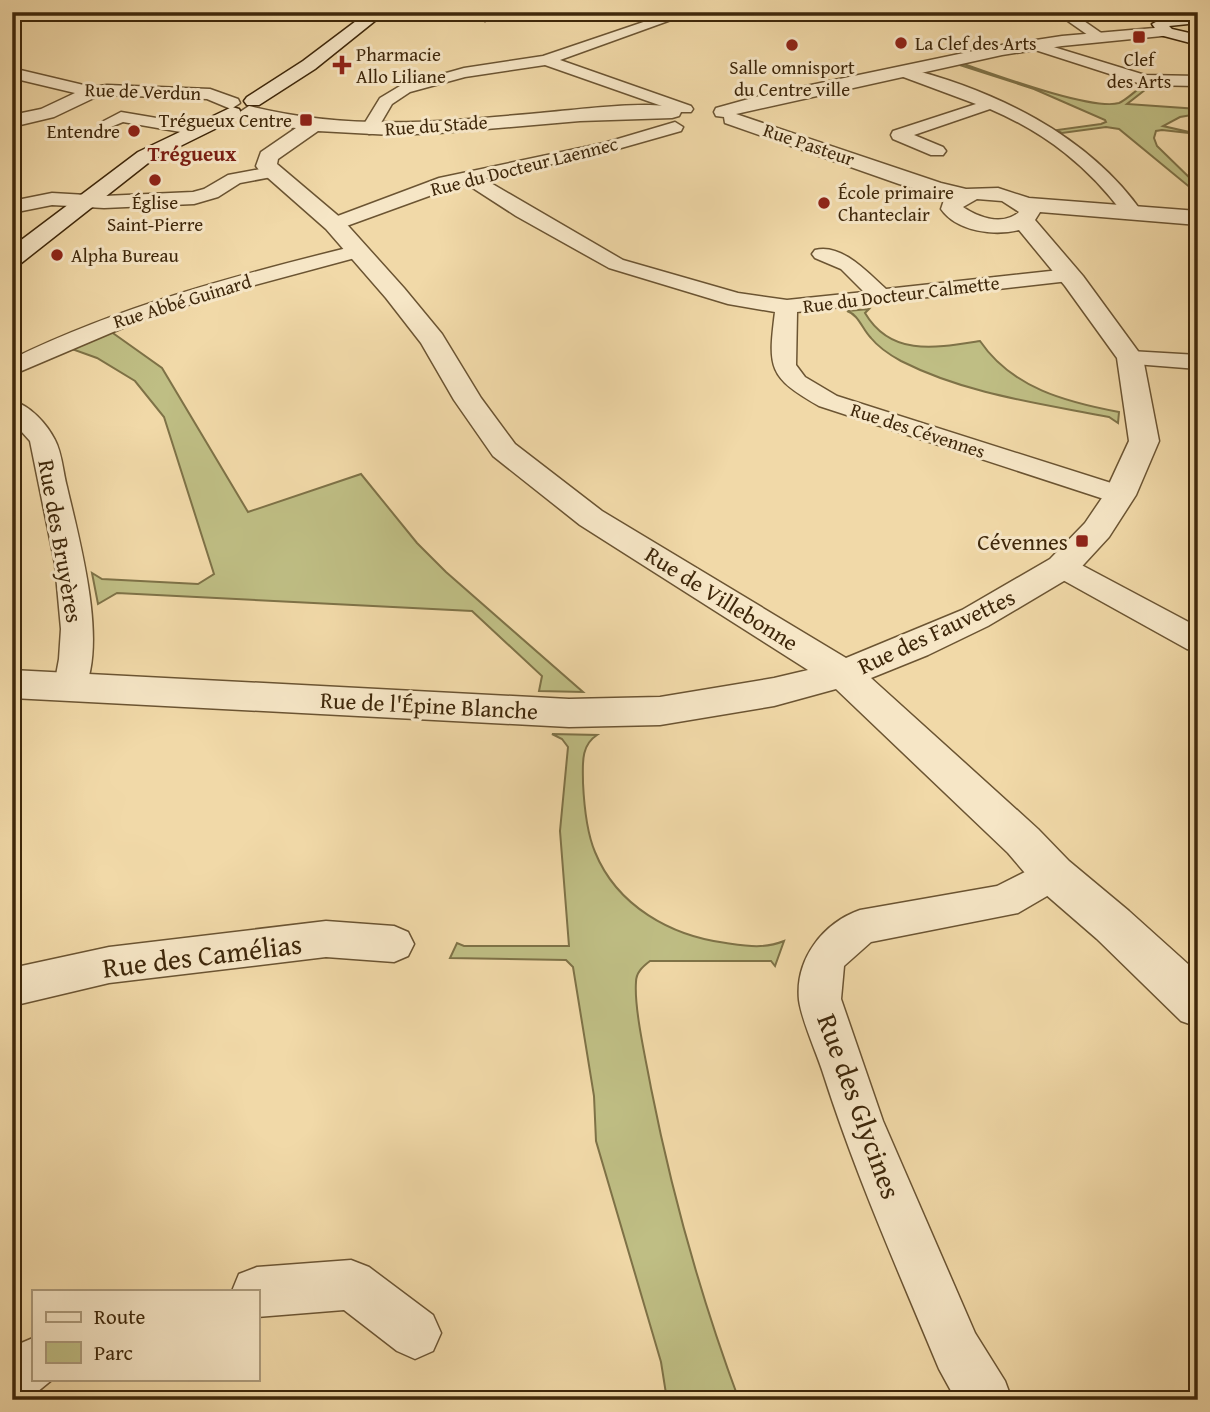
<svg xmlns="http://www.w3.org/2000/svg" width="1210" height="1412" viewBox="0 0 1210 1412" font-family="'Gentium Book Plus',serif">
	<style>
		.green { fill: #bfbe84; stroke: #7e7247; stroke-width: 2 }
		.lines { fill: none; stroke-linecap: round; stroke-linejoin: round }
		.minor-casing { stroke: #6b5432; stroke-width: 3 }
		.tertiary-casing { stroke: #6b5432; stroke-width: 3 }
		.secondary-casing { stroke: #3e270a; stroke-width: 3 }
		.minor { fill: #f6e6c6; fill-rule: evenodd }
		.tertiary { fill: #f6e6c6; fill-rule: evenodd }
		.secondary { fill: #f6e6c6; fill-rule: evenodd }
		.poi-dot { fill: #8f2418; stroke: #f6e6c6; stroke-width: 2.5 }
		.labels { text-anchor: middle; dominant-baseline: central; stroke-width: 6; stroke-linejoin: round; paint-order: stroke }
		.far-poi-label { font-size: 19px; fill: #3e270a; stroke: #f6e6c6; text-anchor: start }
		.far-street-label { font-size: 19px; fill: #3e270a; stroke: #f6e6c6 }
		.far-quarter-label { font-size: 21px; font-weight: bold; fill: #7a1f14; stroke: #f6e6c6 }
		.street-label { font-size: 23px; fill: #3e270a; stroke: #f6e6c6 }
		.poi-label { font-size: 23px; fill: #3e270a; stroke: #f6e6c6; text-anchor: end }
		.near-street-label { font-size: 28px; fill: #3e270a; stroke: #f6e6c6 }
	</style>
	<rect width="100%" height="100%" fill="#f1d9a8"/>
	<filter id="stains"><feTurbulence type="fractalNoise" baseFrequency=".00286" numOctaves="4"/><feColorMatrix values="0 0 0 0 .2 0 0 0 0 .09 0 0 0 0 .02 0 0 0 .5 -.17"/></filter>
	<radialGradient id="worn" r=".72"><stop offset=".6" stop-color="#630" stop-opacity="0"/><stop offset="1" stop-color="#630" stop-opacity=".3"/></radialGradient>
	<g class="green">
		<path d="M964,64C993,74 1093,111 1119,103C1126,100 1134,92 1141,87L1139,85L1150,86L1127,104L1198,109V114L1180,117L1163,126L1198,134L1162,130L1156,131L1154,138L1157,146L1198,186V194L1119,129L1106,127L1062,133L1057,130L1101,124L1106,122L1105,120L1034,89L960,65Z"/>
		<path d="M869,309L865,313C891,357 936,348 980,341C1012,388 1066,402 1119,412L1118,423L1109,417C1038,403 966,394 901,361C890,355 879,348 871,338C862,329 859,315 847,311Z"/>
		<polygon points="110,331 162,368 248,512 361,474 417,543 446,572 583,692 539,691 542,676 472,611 117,593 98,604 92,573 102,579 198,584 214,574 164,417 135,381 97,358 69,348"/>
		<path d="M552,734L597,735C580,746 583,765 583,783C584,804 587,833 595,852C617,906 671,936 726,943C747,946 764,949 784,941L775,966L771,961H650C642,967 636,973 636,982C634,1009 646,1060 651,1088C672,1194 701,1298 739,1400H667L661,1362L596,1141L594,1096L573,967L566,960L450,958L457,943L464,946H569L560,831L568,747L562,739Z"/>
	</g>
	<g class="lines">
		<defs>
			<g id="minor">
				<polygon points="484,12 502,12 485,21 478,17"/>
				<polygon points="673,12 693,12 560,60 691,106 693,109 691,112 679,112 545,65 465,77 410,92 392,104 375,133 369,134 361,129 380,98 400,86 464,68 543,56"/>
				<polygon points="1055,12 1071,12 1107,37 1105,40 1095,40"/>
				<polygon points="1034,41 1145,75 1198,76 1198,86 1144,85 1029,48 1027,45"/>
				<path d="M903,67C994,90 1087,134 1142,212L1139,216H1125C1089,167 1046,133 990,109L914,135L943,147L946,151L943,155H931L893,139L891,135L893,131L976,104L898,75L895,72Z"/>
				<polygon points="121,112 198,125 206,130 198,135 123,122 106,129 98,124"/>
				<path d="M675,122L683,127L681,131L607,152L484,179L623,260L738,293L787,300L864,292L841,269L815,258L812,254L815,250C842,243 868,273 886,289L1069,269L1076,271L1079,275L1076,279L1069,281L797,312L796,365L805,377L837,396L1130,489L1134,495L1130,501L1120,503L1110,501L819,406C768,377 768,368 775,312L728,304L609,268L516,216L465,183L341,228L334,230L324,224L327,220L439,178L604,143Z"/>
				<polygon points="271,167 277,168 280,172 277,176 240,183 218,197 194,204 104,208 52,205 12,213 12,201 52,193 104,196 193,192 204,189 228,175"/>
				<path d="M359,245L366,247L369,251L366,255L233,291L146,318L12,375V359C122,305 241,274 359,245Z"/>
				<polygon points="1130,351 1198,355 1198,369 1122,363 1118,358 1122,353"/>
				<path d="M12,401C30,405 47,424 55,440C62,453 63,472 67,487C79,539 109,646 82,694L70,698L58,694L54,686L59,659L61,629L55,564L30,441L12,421Z"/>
				<polygon points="1062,558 1072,560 1198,627 1198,652 1187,649 1052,574 1047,567 1052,560"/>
				<path d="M1053,858L1066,863L1072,874L1066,885L1018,913L871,942L844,966L841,999L883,1121L975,1333L1005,1381L1012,1400H956L939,1369C899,1273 856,1176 824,1076C817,1053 802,1022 799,1000C795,959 823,923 860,910L997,886Z"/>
				<polygon points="326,921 394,926 408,932 414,944 408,956 394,962 326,957 109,983 12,1006 12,968 109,947"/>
				<polygon points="351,1260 369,1267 433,1315 441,1333 433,1351 415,1359 397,1351 344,1310 257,1317 257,1291 232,1291 239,1274 257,1267"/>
				<polygon points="33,1338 33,1379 53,1379 31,1397 12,1400 12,1347"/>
			</g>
			<g id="tertiary">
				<path d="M1166,27L1174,32L1172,35L1062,46L1002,55L736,114L941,183L966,189L998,188L1029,198L1198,211V225L1040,212L1035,220L1083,276L1143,358L1159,441L1136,495L1109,537L1074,575L988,626L928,655L871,678L1038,829L1069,861L1129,911L1198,973V1027L1181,1021L1097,939L1037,887L1008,853L836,689L774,706L660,725L569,727L12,698V670L569,699L660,697L774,678L808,670L580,525L493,456L454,400L421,343L386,298L326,229L259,170L256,166L261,152L296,128C279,126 252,126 240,112L249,106C349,131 439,122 540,113C576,110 646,100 679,108L681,112L679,116L672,118L580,121L439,133L392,135L318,131L278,159L277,164L342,219L404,288L442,334L481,398L515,444L602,511L846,658L962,610L1050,559L1085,523L1104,495L1129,441L1117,358L1065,286L1019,230C995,236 957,232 941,209L945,197L899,184L725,123L724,117L716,116L714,112L716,108L763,95L1002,45L1062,36ZM977,199L1002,201L1019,212C1003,226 979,218 963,207Z"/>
				<polygon points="12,68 92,87 107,85 210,89 238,99 240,103 231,109 207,99 107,95 96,97 54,117 12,127 12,115 41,109 75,93 12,78"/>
			</g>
			<g id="secondary">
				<polygon points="368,12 386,12 315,69 259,105 247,105 244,101 247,97 303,61"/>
				<polygon points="1198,13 1198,23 1169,26 1172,29 1198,35 1198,45 1160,35 1152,24 1171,14"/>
				<polygon points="232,107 239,109 241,113 239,117 152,160 20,264 12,266 12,247 138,152"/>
			</g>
		</defs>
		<use href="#minor" class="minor-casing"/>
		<use href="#tertiary" class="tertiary-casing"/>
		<use href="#secondary" class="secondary-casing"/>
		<use href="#minor" class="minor"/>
		<use href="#tertiary" class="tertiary"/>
		<use href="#secondary" class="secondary"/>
	</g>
	<g class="poi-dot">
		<rect x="1132" y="30" width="14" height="14" rx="3.5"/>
		<circle cx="901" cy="43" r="7"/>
		<circle cx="792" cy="45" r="7"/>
		<path d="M338.5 54.5h7v7h7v7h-7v7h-7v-7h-7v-7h7z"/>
		<rect x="299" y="113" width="14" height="14" rx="3.5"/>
		<circle cx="134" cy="131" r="7"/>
		<circle cx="155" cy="180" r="7"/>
		<circle cx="824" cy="203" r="7"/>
		<circle cx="57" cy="255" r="7"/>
		<rect x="1075" y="534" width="14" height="14" rx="3.5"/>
	</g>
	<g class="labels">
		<g class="far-poi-label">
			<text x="915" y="43">La Clef des Arts</text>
			<text x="356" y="54">Pharmacie<tspan x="356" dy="22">Allo Liliane</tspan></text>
			<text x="1139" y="59" text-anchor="middle">Clef<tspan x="1139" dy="22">des Arts</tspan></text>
			<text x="792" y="67" text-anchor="middle">Salle omnisport<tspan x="792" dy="22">du Centre ville</tspan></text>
			<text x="292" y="120" text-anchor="end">Trégueux Centre</text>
			<text x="120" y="131" text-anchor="end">Entendre</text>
			<text x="838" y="192">École primaire<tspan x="838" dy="22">Chanteclair</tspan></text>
			<text x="155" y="202" text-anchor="middle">Église<tspan x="155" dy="22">Saint-Pierre</tspan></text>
			<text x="71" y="255">Alpha Bureau</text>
		</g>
		<g class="far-street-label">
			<text transform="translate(143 91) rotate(2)">Rue de Verdun</text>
			<text transform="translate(436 125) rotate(-4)">Rue du Stade</text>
			<text transform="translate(809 144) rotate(19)">Rue Pasteur</text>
			<text transform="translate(524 166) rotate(-14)">Rue du Docteur Laennec</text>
			<text transform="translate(901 294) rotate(-7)">Rue du Docteur Calmette</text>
			<text transform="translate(182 301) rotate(-17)">Rue Abbé Guinard</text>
			<text transform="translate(918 430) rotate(18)">Rue des Cévennes</text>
		</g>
		<g class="far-quarter-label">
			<text x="192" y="153">Trégueux</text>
		</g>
		<g class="street-label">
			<text transform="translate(61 541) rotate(80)">Rue des Bruyères</text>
			<text transform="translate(722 598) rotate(32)">Rue de Villebonne</text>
			<text transform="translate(936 631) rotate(-25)">Rue des Fauvettes</text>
			<text transform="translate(429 705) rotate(3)">Rue de l'Épine Blanche</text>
		</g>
		<g class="poi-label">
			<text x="1068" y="541">Cévennes</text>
		</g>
		<g class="near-street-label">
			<text transform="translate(202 955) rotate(-7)">Rue des Camélias</text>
			<text transform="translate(860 1106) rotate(70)">Rue des Glycines</text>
		</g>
	</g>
	<rect width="1210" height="1412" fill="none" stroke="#f1d9a8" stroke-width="42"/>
	<rect x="14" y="14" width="1182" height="1384" fill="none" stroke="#3e270a" stroke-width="3.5"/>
	<rect x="21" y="21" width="1168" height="1370" fill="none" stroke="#3e270a" stroke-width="2"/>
	<rect x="32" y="1290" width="228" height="91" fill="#f6e6c6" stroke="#ac9a7b" stroke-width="2"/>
	<rect x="46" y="1312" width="35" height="10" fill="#f6e6c6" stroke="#ac9a7b" stroke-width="2"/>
	<text x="94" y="1324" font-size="21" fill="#3e270a">Route</text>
	<rect x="46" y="1342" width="35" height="21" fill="#bfbe84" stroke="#ac9a7b" stroke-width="2"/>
	<text x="94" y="1360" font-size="21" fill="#3e270a">Parc</text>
	<rect width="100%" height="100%" filter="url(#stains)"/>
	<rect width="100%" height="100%" fill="url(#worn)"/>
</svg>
